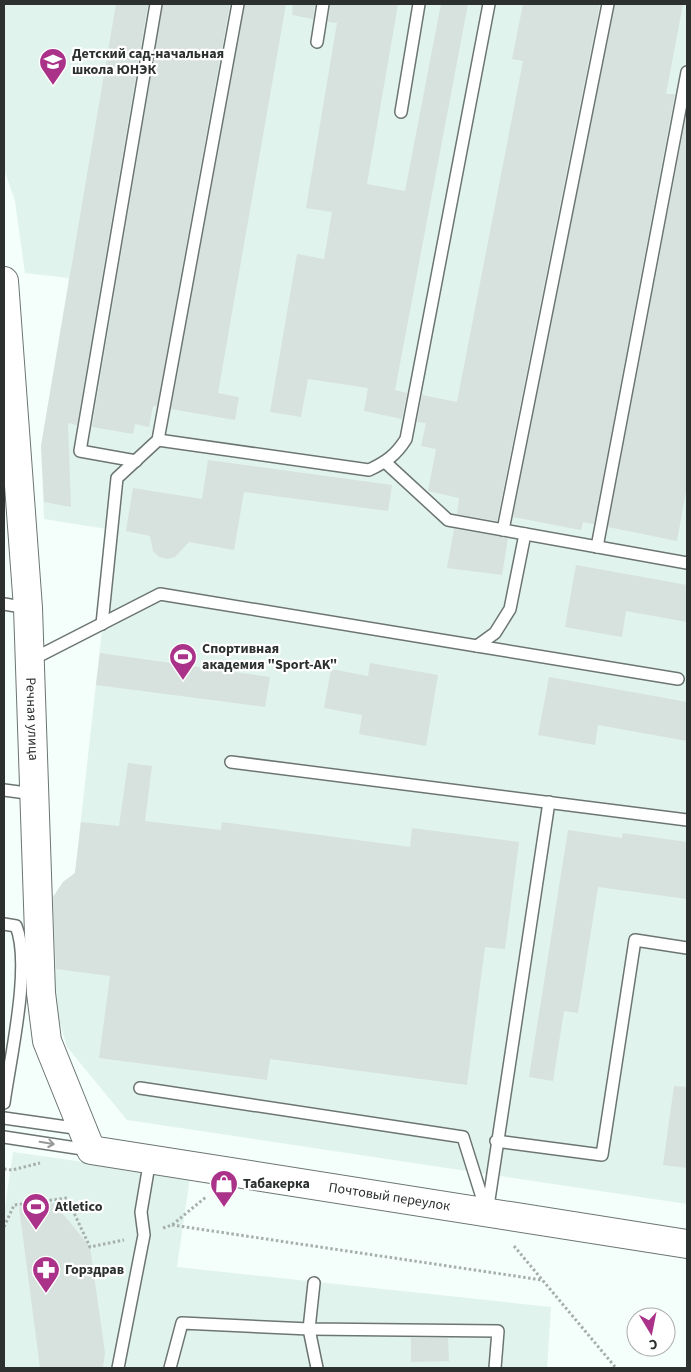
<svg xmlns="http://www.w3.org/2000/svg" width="691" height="1372" viewBox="0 0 691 1372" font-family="'Source Sans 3',sans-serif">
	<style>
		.built { fill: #e1f3ed }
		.building { fill: #d7e1de }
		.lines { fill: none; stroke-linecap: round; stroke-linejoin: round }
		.service-casing { stroke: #6c7572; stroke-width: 14 }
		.tertiary-casing { stroke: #6c7572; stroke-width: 30 }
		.path { stroke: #a7afad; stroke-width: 3; stroke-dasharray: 2.5 2.5; stroke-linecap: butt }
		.service { stroke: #fff; stroke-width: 11 }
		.tertiary { stroke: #fff; stroke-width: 28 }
		.oneway { stroke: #969897 }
		.labels { text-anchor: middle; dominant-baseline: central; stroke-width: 4.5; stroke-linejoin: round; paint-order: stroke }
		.poi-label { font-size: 14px; font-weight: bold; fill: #2c302f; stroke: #fff; text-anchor: start }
		.street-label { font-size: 14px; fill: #2c302f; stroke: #fff }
	</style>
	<rect width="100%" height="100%" fill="#f4fefb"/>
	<g class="built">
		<polygon points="4,4 687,4 687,1204 127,1120 67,1047 44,968 53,898 63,882 75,873 113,530 44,519 41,446 69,278 25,273 15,201 4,169"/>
		<polygon points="13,1152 190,1177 177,1267 551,1307 547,1368 4,1368 4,1214"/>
	</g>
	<g class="building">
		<polygon points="116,4 148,4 77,425 68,423 71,507 44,502 41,446"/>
		<polygon points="163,4 230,4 157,406 153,406 149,427 135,424 133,434 92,427"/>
		<polygon points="245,4 286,4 218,393 239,397 235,420 171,409"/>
		<polygon points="293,4 315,4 313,19 292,15"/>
		<polygon points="330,4 398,4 367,184 405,191 441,4 468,4 395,390 407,393 402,419 364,411 368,388 308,379 301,417 270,412 297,254 324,259 332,212 306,208 337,23 328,22"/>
		<polygon points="523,4 600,4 497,521 457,514 459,498 428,491 436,449 421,446 426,423 417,422 422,395 457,402 523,61 512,59"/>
		<polygon points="615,4 683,4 666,94 675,94 594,524 583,522 581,530 513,517"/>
		<polygon points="687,111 687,486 677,541 608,527"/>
		<polygon points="208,460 392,485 388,511 244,492 234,550 189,542 175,557 167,559 159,557 153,551 150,536 126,531 133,488 202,499"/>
		<polygon points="454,529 508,538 502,575 447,568"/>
		<polygon points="576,565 687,585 687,622 626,611 622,637 565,627"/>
		<polygon points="100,653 270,677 265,707 96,685"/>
		<polygon points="370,663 438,675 426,746 359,734 362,715 324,708 331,669 368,676"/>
		<polygon points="549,677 687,702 687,741 598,725 595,745 538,735"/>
		<polygon points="128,763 152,766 145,821 221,830 222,822 410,847 412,828 519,842 505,949 485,947 467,1085 270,1059 267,1080 99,1058 110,976 56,969 53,897 63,882 75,873 81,822 119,826"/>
		<polygon points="568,830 622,838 623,833 687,842 687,899 598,887 578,1013 564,1011 553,1081 529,1077"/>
		<polygon points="674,1086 687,1087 687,1168 663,1165"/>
		<polygon points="54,1203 90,1247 105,1353 103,1368 40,1368 19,1207"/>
		<polygon points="411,1338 448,1338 449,1361 411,1362"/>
	</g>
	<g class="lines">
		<defs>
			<g id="service">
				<polyline points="317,42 323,4"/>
				<polyline points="401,112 419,4"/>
				<path d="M158,440L369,470C386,462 396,455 406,439L489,4"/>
				<polyline points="136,461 80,451 156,4"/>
				<polyline points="385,462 448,520 687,563"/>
				<polyline points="503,530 608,4"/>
				<polyline points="597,547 687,72"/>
				<polyline points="4,604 28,608"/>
				<polyline points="102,624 117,478 158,440 238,4"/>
				<polyline points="477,646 678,679"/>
				<polyline points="31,660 160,594 477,646 495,633 510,609 525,534"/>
				<polyline points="231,762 687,820"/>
				<polyline points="4,790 34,794"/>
				<path d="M4,924L16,926C32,965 10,1059 4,1103"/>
				<polyline points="140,1088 463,1137 485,1207"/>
				<polyline points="4,1118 81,1129"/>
				<polyline points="4,1137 89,1150"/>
				<polyline points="496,1141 602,1155 635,940 687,948"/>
				<polyline points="487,1213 549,802"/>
				<polyline points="314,1283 309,1329 317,1368"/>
				<polyline points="118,1368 144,1235 141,1212 150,1159"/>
				<polyline points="170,1368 182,1323 309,1329 498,1331 495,1368"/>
			</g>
			<g id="tertiary">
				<path id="s1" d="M4,281L28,608L41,993L47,1041L91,1150L687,1244"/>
			</g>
		</defs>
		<use href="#service" class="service-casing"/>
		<use href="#tertiary" class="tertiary-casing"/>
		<g class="path">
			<polyline points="4,1169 12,1170 40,1163"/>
			<polyline points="172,1225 542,1280"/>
			<polyline points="4,1227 14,1205 67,1198 90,1247 124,1240"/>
			<polyline points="163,1228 172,1225 206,1197"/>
			<polyline points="514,1246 616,1368"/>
		</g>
		<use href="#service" class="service"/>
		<use href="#tertiary" class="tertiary"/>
	</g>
	<defs><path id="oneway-shaft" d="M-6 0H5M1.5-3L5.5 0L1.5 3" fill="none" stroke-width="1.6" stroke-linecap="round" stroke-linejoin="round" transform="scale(1.25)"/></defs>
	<use class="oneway" href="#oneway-shaft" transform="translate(47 1143) rotate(9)"/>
	<defs>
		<symbol id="school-pin" viewBox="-11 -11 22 30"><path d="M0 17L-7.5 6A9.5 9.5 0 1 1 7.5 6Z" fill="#aa3289" stroke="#fff"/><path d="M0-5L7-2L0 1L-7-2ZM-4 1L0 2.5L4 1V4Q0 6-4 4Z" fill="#fff"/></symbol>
		<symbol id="stadium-pin" viewBox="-11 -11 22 30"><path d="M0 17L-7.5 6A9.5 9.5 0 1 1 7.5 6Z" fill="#aa3289" stroke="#fff"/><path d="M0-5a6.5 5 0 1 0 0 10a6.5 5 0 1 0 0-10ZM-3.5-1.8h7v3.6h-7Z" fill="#fff"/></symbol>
		<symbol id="shop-pin" viewBox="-11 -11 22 30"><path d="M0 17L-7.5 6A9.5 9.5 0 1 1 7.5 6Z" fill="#aa3289" stroke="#fff"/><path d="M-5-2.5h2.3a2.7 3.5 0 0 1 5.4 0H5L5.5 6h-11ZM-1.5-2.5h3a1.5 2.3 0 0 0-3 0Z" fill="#fff"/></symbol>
		<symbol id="pharmacy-pin" viewBox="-11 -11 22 30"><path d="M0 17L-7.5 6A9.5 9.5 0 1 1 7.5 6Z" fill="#aa3289" stroke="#fff"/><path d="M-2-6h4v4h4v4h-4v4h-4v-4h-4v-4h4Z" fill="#fff"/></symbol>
	</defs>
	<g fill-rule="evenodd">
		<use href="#school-pin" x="37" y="46" width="32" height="43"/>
		<use href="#stadium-pin" x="167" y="641" width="32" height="43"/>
		<use href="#shop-pin" x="208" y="1168" width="32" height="43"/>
		<use href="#stadium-pin" x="20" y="1191" width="32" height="43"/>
		<use href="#pharmacy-pin" x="30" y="1254" width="32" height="43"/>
	</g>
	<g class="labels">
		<g class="poi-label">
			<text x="72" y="54">Детский сад-начальная<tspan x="72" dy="16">школа ЮНЭК</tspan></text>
			<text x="202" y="649">Спортивная<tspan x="202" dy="16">академия "Sport-AK"</tspan></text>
			<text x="243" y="1184">Табакерка</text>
			<text x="55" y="1207">Atletico</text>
			<text x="65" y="1270">Горздрав</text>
		</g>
		<g class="street-label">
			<text stroke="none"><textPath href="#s1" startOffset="439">Речная улица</textPath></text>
			<text stroke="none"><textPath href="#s1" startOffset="1181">Почтовый переулок</textPath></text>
		</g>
	</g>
	<rect width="691" height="1372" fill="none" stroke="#2c302f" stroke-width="10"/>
	<g transform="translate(651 1332) rotate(170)"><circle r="24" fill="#ffffff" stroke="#abacac"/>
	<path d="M0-4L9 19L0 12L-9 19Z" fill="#aa3289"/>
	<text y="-8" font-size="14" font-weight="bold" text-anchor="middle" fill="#2c302f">С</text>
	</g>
</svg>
